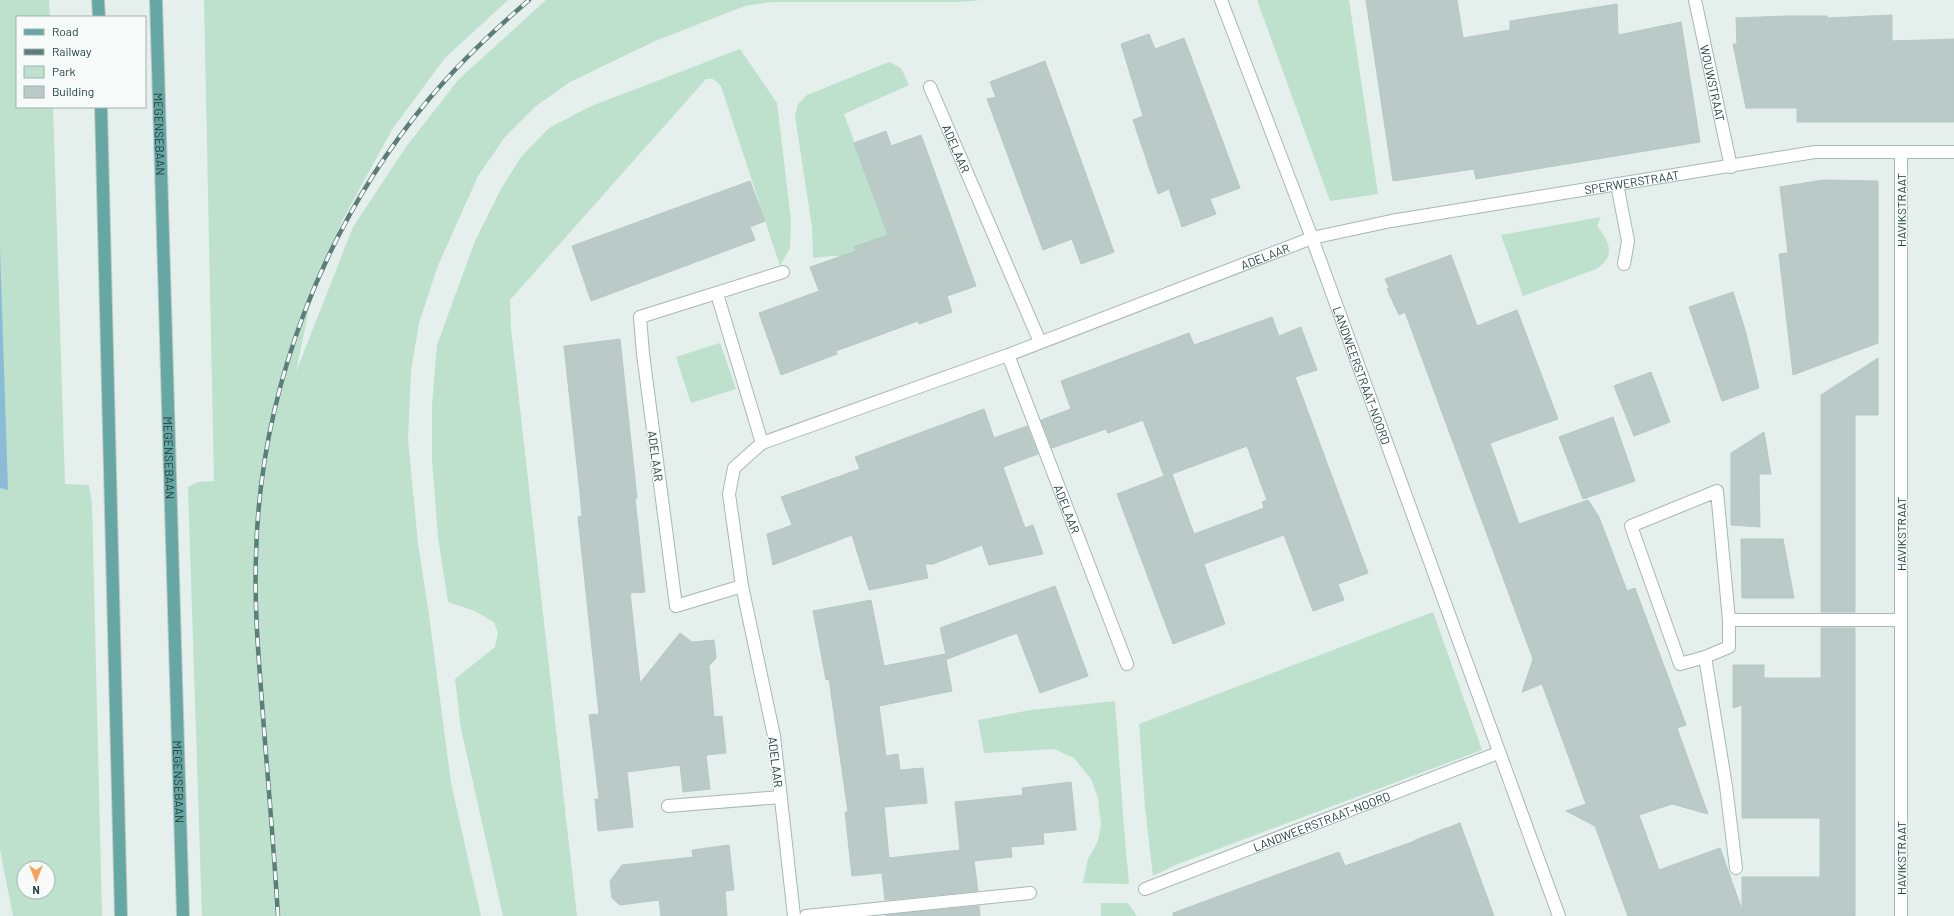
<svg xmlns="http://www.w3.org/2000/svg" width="1954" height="916" viewBox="0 0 1954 916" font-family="Barlow,sans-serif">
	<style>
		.green { fill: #bde1cd; fill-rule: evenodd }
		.water { fill: #8abcd7 }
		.building { fill: #bacac6; stroke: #b6c9c5; fill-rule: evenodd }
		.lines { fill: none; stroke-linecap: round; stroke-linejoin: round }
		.service-casing { stroke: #a7b8b5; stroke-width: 14 }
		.minor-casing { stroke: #a7b8b5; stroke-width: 14 }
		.primary-casing { stroke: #c1caca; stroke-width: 14 }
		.service { stroke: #fff; stroke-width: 12 }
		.minor { stroke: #fff; stroke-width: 12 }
		.primary { stroke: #67a7a3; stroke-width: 12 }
		.rail-casing { stroke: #5d7d7b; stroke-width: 4.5 }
		.rail { stroke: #f6fbf9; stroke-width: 3; stroke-dasharray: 9; stroke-linecap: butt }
		.labels { text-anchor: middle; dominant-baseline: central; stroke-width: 3; stroke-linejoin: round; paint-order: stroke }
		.street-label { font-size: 12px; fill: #224240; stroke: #f6fbf9 }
	</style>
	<rect width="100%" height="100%" fill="#e5efec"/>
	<g class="green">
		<path d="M0,0H49L50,17H17V107H53L65,484L89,485L92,503L102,916H13L0,850ZM24,868H48V892H24Z"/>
		<polygon points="204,0 508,0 445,58 393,128 342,221 311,299 296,372 353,227 406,147 459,79 546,0 982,0 959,2 770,2 745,6 655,41 570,82 536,106 505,137 478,176 437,268 419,323 411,371 408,439 418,544 429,615 451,783 481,916 202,916 188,487 198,482 214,481"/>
		<polygon points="1257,0 1349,0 1378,194 1330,201"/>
		<polygon points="740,49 777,103 791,220 790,248 780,266 721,86 713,79 706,79 510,300 511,328 577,916 503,916 461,729 455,679 495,647 498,633 494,622 475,611 448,602 438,537 432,459 432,406 437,345 475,241 501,189 521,157 549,128 589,107"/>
		<polygon points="889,62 901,68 909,85 844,114 896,257 832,256 813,258 812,227 795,116 798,104 807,95"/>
		<path d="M1601,217L1597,226C1609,241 1617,256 1596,269L1523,296L1501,235Z"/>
		<polygon points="720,343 736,389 691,403 676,357"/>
		<polygon points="1433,612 1482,750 1178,864 1153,876 1145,807 1139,724"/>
		<polygon points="1115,701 1124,828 1129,884 1083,883 1088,859 1098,841 1101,825 1098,798 1091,779 1074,758 1054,749 984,753 978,720 1031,710"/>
		<polygon points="1101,903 1128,903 1137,916 1101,916"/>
	</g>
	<polygon class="water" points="0,248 8,490 0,488"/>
	<g class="building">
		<polygon points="1366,0 1457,0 1463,38 1510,30 1510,21 1617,4 1618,35 1681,22 1700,142 1476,179 1474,169 1393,181"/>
		<polygon points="1892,15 1892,41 1954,39 1954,122 1797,122 1797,108 1746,108 1733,44 1737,44 1736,18 1786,16 1827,16 1827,18"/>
		<polygon points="1149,34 1155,49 1184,38 1240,188 1210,199 1216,214 1182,227 1169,189 1158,194 1133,120 1143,116 1121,44"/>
		<polygon points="1045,61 1114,252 1081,264 1072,239 1043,250 987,99 996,97 990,82"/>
		<polygon points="886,131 891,146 921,135 976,286 947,296 952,312 919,324 918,321 836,351 837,354 781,375 759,313 819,291 810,267 856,251 854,247 888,235 854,143"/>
		<polygon points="1823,180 1878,181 1878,343 1793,375 1779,254 1788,253 1780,187"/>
		<polygon points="750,181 765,221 750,227 755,240 591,301 572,246"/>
		<polygon points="1451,255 1477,326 1517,310 1558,419 1490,443 1519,524 1588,500 1599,517 1627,591 1635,588 1686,725 1677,728 1708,814 1672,804 1639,815 1659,870 1720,848 1742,910 1742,877 1820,877 1820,818 1742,818 1742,705 1733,708 1733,665 1764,665 1764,678 1821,678 1821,628 1855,628 1855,916 1628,916 1595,826 1566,811 1586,804 1542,684 1522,692 1533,659 1405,312 1399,315 1387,289 1389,288 1385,279"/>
		<polygon points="1733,292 1746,333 1759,388 1722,401 1689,307"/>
		<path d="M1272,317L1279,336L1301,327L1317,370L1295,377L1368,573L1338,584L1344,600L1313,611L1284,535L1204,564L1225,624L1173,644L1117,494L1164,476L1143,420L1108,433L1106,429L1052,448L1041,420L1071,409L1061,381L1189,333L1194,345ZM1247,446L1267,500L1262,502L1264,508L1194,534L1172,474Z"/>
		<polygon points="620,339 637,498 635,498 645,592 630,593 640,683 680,633 692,642 714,640 716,658 709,666 714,717 722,716 726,753 706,755 710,789 683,792 680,765 627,772 633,827 598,831 595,799 599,799 589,715 599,714 578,517 582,516 580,493 564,346"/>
		<polygon points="1878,358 1878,415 1855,415 1855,612 1821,612 1821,395"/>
		<polygon points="1651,372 1670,422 1634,436 1614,386"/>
		<polygon points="984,409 994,438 1027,426 1038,454 1003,467 1025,528 1033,525 1043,554 989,565 982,545 933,564 925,564 928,578 869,590 852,535 773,565 767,534 792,525 781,497 860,469 855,457"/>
		<polygon points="1613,417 1635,481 1583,499 1559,437"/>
		<polygon points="1764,432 1771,474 1759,474 1760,527 1731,525 1731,453"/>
		<polygon points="1741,539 1783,539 1794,598 1742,598"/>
		<polygon points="1055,586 1088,676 1040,693 1017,633 947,659 940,628"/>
		<polygon points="871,600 884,666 945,654 952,691 879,706 886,756 898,754 900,770 923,768 927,803 884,807 889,858 960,850 955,802 1023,795 1022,788 1071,782 1076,830 1043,833 1044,844 1011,847 1012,857 974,861 978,891 885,900 882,873 852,876 845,812 848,812 829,679 826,680 813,611"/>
		<polygon points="1460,823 1494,916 1173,916 1173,913 1339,852 1345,866 1415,841 1415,840"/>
		<polygon points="729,845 734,890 725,891 727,916 661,916 659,900 620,905 612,898 610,881 622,865 693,857 692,850"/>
		<polygon points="979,906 980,916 886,916 886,915"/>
	</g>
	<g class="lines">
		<defs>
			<g id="service">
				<polyline points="1617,184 1628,241 1624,264"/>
				<polyline points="1729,620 1901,620"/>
				<polyline points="1705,657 1729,647 1729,620 1717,491 1631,526 1680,664 1705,657 1726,786 1736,868"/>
				<polyline points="668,806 781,797"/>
			</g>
			<g id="minor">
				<path id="s1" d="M1221,0L1312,238L1559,916"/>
				<path id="s2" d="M1695,0L1731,167"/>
				<path id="s3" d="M930,87L1040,342"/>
				<polyline points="1901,152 1901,916"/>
				<polyline points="717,294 762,443"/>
				<path id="s4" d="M1008,355L1127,664"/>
				<polyline points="742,586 676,606 643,354 640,317 783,272"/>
				<path id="s5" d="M1145,889L1498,753"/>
				<path id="s6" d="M794,916L774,736L742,586L729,494L734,468L762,443L1008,355L1312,238L1391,221L1815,152H1954"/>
				<polyline points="806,916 1030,893"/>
			</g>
			<g id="primary">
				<polyline points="98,0 99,17"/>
				<path id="s7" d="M156,0L183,916"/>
				<polyline points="101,107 121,916"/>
			</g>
		</defs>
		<use href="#service" class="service-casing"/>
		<use href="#minor" class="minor-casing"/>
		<use href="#primary" class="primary-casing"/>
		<use href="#service" class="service"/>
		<use href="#minor" class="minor"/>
		<use href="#primary" class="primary"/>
		<defs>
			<path id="rail" d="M278,916C274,849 268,782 263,716C259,662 254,609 256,555C260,390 323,226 429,99C459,63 493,31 529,0"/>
		</defs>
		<use href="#rail" class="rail-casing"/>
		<use href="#rail" class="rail"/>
	</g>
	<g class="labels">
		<g class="street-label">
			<text stroke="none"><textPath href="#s2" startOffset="85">WOUWSTRAAT</textPath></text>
			<text stroke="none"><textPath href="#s7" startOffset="134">MEGENSEBAAN</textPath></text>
			<text stroke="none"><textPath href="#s3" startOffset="67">ADELAAR</textPath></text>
			<text stroke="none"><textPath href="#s6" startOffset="1403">SPERWERSTRAAT</textPath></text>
			<text transform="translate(1901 210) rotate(-90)">HAVIKSTRAAT</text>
			<text stroke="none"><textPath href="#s6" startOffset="1028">ADELAAR</textPath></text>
			<text stroke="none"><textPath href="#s1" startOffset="401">LANDWEERSTRAAT-NOORD</textPath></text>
			<text transform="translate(656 456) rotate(82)">ADELAAR</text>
			<text stroke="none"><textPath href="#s7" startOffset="458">MEGENSEBAAN</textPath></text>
			<text stroke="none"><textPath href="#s4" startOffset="165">ADELAAR</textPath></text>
			<text transform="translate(1901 534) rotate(-90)">HAVIKSTRAAT</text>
			<text transform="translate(776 762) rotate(83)">ADELAAR</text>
			<text stroke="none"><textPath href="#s7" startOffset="782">MEGENSEBAAN</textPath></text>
			<text stroke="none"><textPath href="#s5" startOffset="189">LANDWEERSTRAAT-NOORD</textPath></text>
			<text transform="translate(1901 858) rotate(-90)">HAVIKSTRAAT</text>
		</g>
	</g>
	<rect x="16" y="16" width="130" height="92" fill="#f6fbf9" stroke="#a1b1af"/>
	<rect x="24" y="29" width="20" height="6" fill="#67a7a3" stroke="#a1b1af"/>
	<text x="52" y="36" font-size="12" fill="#224240">Road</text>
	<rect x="24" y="49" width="20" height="6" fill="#5d7d7b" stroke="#a1b1af"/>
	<text x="52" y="56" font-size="12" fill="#224240">Railway</text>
	<rect x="24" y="66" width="20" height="12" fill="#bde1cd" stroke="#a1b1af"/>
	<text x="52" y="76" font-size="12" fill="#224240">Park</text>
	<rect x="24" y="86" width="20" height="12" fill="#bacac6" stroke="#a1b1af"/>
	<text x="52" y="96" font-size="12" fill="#224240">Building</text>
	<g transform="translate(36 880) rotate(180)"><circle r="19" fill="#f6fbf9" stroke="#a1b1af"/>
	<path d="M0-3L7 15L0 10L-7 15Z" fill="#fa9f57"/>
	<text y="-6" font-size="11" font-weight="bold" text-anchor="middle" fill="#224240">N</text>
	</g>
</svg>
